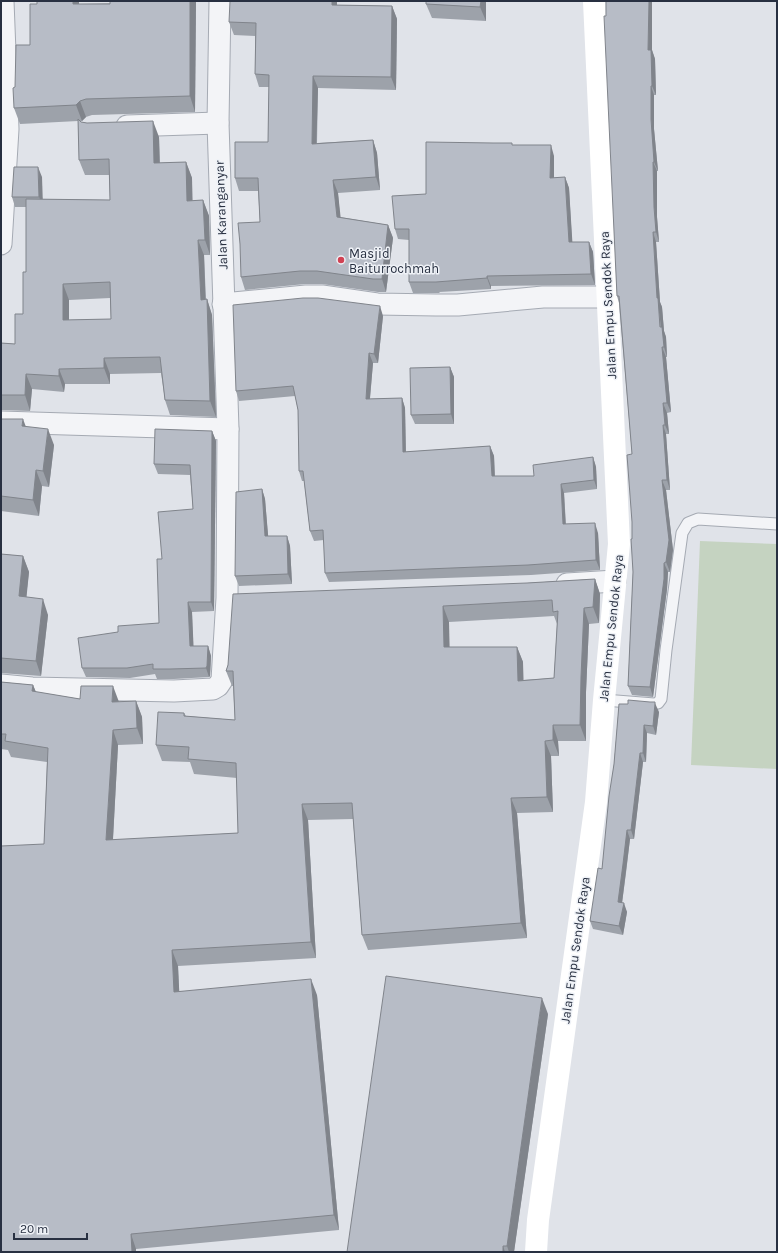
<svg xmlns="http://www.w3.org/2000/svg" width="778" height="1253" viewBox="0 0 778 1253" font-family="Karla,sans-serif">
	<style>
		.pitch { fill: #c5d3c1 }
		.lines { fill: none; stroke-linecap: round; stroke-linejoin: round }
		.lane-casing { stroke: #a5aab3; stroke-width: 13 }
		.street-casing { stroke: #a5aab3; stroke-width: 23 }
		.lane { stroke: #f3f4f7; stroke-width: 11 }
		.street { stroke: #f3f4f7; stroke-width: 21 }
		.secondary { stroke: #fff; stroke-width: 22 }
		.wall { fill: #9da2aa; fill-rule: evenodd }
		.shaded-wall { fill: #80848b }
		.building { fill: #b7bcc6; stroke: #80848b; fill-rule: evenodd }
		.poi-dot { fill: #d14253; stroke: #eff2f7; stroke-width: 1.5 }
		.labels { text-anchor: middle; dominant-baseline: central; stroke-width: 3; stroke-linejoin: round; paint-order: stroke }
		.street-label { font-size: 13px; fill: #283041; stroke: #eff2f7 }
		.poi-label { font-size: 13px; fill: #283041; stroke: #eff2f7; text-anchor: start }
	</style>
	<rect width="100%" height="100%" fill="#e0e3e9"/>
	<polygon class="pitch" points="700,541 777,544 777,769 691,765"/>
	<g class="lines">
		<defs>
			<polyline id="lane" points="604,700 654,704 658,703 661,699 666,650 682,533 688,523 698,519 777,524"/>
			<g id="street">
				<polyline points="127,126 218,123"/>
				<polyline points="1,244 8,129 3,1"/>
				<polyline points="223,304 306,296 322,296 377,304 436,305 458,305 543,297 608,297"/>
				<polyline points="1,422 228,429"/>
				<polyline points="567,584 615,581"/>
				<polyline points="1,685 32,688 174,691 213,689 218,686 222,680 227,598 228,429 218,123 220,1"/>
			</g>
		</defs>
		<use href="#lane" class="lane-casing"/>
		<use href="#street" class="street-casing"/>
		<use href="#lane" class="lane"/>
		<use href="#street" class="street"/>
		<polyline class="secondary" points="536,1252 538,1220 596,802 604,700 619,544 594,1"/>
	</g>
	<g class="wall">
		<path d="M196,1L195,112L92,115L86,117L82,121H80L81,122L159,137L160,163L186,162L192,178V201L203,200L209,216L210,255H204L206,299H207L212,315L216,417L170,415L165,400L161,373L110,374V384H65L64,392L32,389L30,411L1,410V343L15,344L23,314L26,272V207H15L12,197L42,177V199L110,200L109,175H85L79,160L78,121L20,124L14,108L15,87L30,45L79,4ZM110,298L111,319L69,320V300Z"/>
		<polygon points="486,1 486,21 432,18 426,4"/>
		<polygon points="606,1 652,1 652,50 655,59 656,95 654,95 654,129 658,171 657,171 657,217 659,242 656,242 660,302 662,307 664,331 666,337 667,357 666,357 671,412 667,413 669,434 666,434 670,490 666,490 673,550 670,572 668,572 667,589 653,697 632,695 628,686 633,572 632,454 619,303 617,296 606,16"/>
		<polygon points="337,5 392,6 397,19 396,90 318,88 317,143 373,140 377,153 380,190 338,193 340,217 388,225 393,238 386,292 378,292 322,284 305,284 245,290 241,277 260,222 258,191 239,191 235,178 268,142 269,87 259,87 255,74 255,36 234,35 229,22"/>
		<polygon points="512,143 512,145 554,156 554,178 565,177 569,188 572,242 589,242 593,252 595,285 491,286 491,289 439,292 440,293 413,293 409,282 409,240 398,239 395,229 426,194"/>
		<polygon points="383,316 378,363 373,363 370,399 402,398 405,408 406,452 490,446 494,456 495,476 534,476 593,457 596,467 597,489 564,493 566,524 598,533 600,570 531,575 329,582 325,573 324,540 314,541 310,531 304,481 302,481 299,471 298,410 295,396 239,401 236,391"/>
		<polygon points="450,367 454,377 454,424 415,424 411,415"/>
		<polygon points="1,419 25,426 54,445 49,487 42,486 39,516 1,511"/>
		<polygon points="212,431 216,441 214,611 192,612 193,646 208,646 211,656 210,676 209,677 174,679 157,679 155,674 130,678 86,677 82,668 118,632 159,623 162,559 193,509 190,475 158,474 154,464"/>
		<polygon points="262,489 265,499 268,536 287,536 290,546 292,584 239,586 235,576"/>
		<polygon points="1,554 23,556 29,572 26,597 48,615 41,676 1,673"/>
		<path d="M595,579L600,594L599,623L589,624L586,692V741H558L559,756H551L553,812L517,813L527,938L368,950L362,935L353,819L308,820L316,958L178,966L179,991L317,995L339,1230L136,1249V1252H1L44,844L47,762L11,757L8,750L1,749V682L33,685L36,692L80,699L119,702L136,701L142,717L143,744L118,745L113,840L238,833L237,778L194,774L190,762L162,761L156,745L184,713L186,716L235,720L233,686H232L226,671L228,665L527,583ZM554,616L557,624L554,678L523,680V662L517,647H449V622Z"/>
		<polygon points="619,704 659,712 656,735 647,733 646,762 643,762 634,839 630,839 626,873 622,903 627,912 623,935 593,929 590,921 602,869 614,764"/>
		<polygon points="548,1014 514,1252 347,1252"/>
	</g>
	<g class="shaded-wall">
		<polygon points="73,1 79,1 79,20 73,4"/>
		<polygon points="190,1 196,1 195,112 190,96"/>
		<polygon points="332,1 337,1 337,18 332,5"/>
		<polygon points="481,1 486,1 486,21 480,7"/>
		<polygon points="649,1 652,1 652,50 655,59 656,95 652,86 648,50"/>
		<polygon points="392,6 397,19 396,90 391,77"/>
		<polygon points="313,76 318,88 316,156 312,144"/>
		<polygon points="651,86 654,95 654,129 658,171 654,162 651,119"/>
		<polygon points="80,101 86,117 82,121 76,105"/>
		<polygon points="153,121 159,137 160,179 154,163"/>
		<polygon points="373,140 377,153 380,190 376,177"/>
		<polygon points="551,145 554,156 554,189 550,178"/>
		<polygon points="186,162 192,178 193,217 187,201"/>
		<polygon points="653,162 657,171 657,217 659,242 656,232 654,207"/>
		<polygon points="38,167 42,177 43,206 39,197"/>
		<polygon points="565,177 569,188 573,252 569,242"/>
		<polygon points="333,180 338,193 342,230 337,217"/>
		<polygon points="203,200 209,216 210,255 205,240"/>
		<polygon points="388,225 393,238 386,292 382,279"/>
		<polygon points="653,232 656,242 660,302 662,307 664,331 666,337 667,357 664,347 657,298"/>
		<polygon points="198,240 204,255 206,316 201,300"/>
		<polygon points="589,242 593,252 595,285 591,274"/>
		<polygon points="487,276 491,286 491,289 487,278"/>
		<polygon points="63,284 69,300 69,336 63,320"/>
		<polygon points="207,299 212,315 216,417 210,401"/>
		<polygon points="380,306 383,316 378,363 374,354"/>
		<polygon points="662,347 666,357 671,412 667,403"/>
		<polygon points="369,353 373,363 369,408 366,399"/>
		<polygon points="104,358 110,374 110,384 104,368"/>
		<polygon points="450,367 454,377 454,424 451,414"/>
		<polygon points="59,369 65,384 64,392 59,376"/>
		<polygon points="26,374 32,389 30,411 25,395"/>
		<polygon points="402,398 405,408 406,462 403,452"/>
		<polygon points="663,403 667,413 669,434 665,425"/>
		<polygon points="23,419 29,435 22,426"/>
		<polygon points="663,425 666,434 670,490 667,480"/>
		<polygon points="48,429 54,445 49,487 43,471"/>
		<polygon points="212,431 216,441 214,611 211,602"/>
		<polygon points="490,446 494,456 495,485 492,476"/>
		<polygon points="593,457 596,467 597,489 594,480"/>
		<polygon points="36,470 42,486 39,516 33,500"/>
		<polygon points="662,480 666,490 673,550 670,572 666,562"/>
		<polygon points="561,484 564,493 566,533 563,524"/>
		<polygon points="262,489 265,499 269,546 265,536"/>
		<polygon points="595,523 598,533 600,570 596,560"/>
		<polygon points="287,536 290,546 292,584 288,574"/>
		<polygon points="23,556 29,572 25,612 19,596"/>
		<polygon points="664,563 668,572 667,589 653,697 650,687"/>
		<polygon points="595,579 600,594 599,623 593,607"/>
		<polygon points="43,599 48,615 41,676 36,661"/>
		<polygon points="188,602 192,612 194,656 190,646"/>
		<polygon points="443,606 449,622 450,663 444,647"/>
		<polygon points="584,608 589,624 586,692 586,741 580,725 581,677"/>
		<polygon points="208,646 211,656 210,676 209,677 206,668"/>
		<polygon points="517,647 523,662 524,696 518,681"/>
		<polygon points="33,685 39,700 32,691"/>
		<polygon points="113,686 119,702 112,702"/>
		<polygon points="136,701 142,717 143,744 137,728"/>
		<polygon points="655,703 659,712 656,735 653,726"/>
		<polygon points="553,725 558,741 559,756 553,740"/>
		<polygon points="644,725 647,733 646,762 643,753"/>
		<polygon points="113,730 118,745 112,856 106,840"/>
		<polygon points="545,741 551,756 553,812 547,797"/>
		<polygon points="640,753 643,762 634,839 631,830"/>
		<polygon points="511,798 517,813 527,938 521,923"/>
		<polygon points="302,804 308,820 316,958 311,942"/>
		<polygon points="627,830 630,839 621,911 618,902"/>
		<polygon points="624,903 627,912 623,935 619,926"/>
		<polygon points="172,950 178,966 180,1007 174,992"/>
		<polygon points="311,979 317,995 339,1230 334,1215"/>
		<polygon points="542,998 548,1014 514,1252 509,1252 507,1246"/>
		<polygon points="131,1234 136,1249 136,1252 132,1252"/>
		<polygon points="503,1246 505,1252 503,1252"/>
	</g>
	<g class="building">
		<polygon points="37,1 73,1 73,4 110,4 110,1 190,1 190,96 86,99 80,101 76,105 14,108 13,88 15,87 16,45 30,45 30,4 37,4"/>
		<polygon points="230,1 332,1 332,5 392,6 391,77 313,76 312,144 373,140 376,177 333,180 337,217 388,225 382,279 373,279 317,271 300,271 241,277 240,244 238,223 260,222 258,178 235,178 235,142 268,142 269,75 255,74 256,23 229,22"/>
		<polygon points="426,1 481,1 480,7 426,4"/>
		<polygon points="606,1 649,1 648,50 651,50 652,86 651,86 651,119 654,162 653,162 654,207 656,232 653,232 657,298 658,298 660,327 662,327 664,347 662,347 667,403 663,403 665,425 663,425 667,480 662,480 669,540 666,562 664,563 664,579 650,687 628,686 633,572 631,539 632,539 632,522 627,455 632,454 619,296 617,296 604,16 606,16"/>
		<path d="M78,119L81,122L87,123L153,121L154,163L186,162L187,201L203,200L205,240H198L201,300L207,299L210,401L165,400L160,357L104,358V368L59,369V376L26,374L25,395H1V343L15,344V314H23V272H26V199L110,200L109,159L79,160ZM110,282L111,319L63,320V284Z"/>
		<polygon points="426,142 493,143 512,143 512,145 551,145 550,178 565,177 569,242 589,242 591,274 487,276 487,278 436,282 409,282 409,229 395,229 392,196 426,194"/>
		<polygon points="14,167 38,167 39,197 12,197"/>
		<polygon points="303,298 318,298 380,306 374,354 369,353 366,399 402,398 403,452 490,446 492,476 534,476 533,465 593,457 594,480 561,484 563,524 595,523 596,560 528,565 325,573 323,530 310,531 303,471 299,471 298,410 293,386 236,391 233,305"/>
		<polygon points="450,367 451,414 411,415 410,368"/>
		<polygon points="1,419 23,419 22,426 48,429 43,471 36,470 33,500 1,496"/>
		<polygon points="155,429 212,431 211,602 188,602 190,646 208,646 207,666 206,668 170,669 153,669 153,664 127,668 82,668 78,638 118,632 118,626 159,623 157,559 162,559 158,512 193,509 190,465 154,464"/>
		<polygon points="262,489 265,536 287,536 288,574 235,576 236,492"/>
		<polygon points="1,554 23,556 19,596 43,599 36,661 1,658"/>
		<path d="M595,579L593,607L584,608L581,677L580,725H553V740L545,741L547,797L511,798L521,923L362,935L352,803L302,804L311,942L172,950L174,992L311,979L334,1215L131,1234L132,1252H1V846L44,844L48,748L5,741L6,734H1V682L33,685L32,691L80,699L81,686H113L112,702L136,701L137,728L113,730L106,840L238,833L236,763L188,759L189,747L156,745L158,712L184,713V716L235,720L233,671H226L228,665L233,594L527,583ZM552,600L553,612L558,611L554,678L518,681L517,647H444L443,606Z"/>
		<polygon points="628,700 650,702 655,702 655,703 653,726 644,725 643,753 640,753 631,830 627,830 623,864 618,902 624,903 619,926 590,921 598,868 602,869 609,796 614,764 619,704 628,704"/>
		<polygon points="386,976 542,998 507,1246 503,1246 503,1252 347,1252"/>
	</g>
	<circle class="poi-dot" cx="341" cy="260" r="4"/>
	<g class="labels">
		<g class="street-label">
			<text transform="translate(221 215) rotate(-92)">Jalan Karanganyar</text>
			<text transform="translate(608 305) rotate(-93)">Jalan Empu Sendok Raya</text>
			<text transform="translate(611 628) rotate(-84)">Jalan Empu Sendok Raya</text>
			<text transform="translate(575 950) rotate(-82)">Jalan Empu Sendok Raya</text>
		</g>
		<g class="poi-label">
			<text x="349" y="253">Masjid<tspan x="349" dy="15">Baiturrochmah</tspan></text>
		</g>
	</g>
	<rect width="778" height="1253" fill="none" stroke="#283041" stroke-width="4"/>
	<path d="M14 1233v6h73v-6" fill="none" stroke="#283041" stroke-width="2"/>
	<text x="20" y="1233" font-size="12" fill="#283041" stroke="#eff2f7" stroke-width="3" paint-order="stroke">20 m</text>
</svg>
